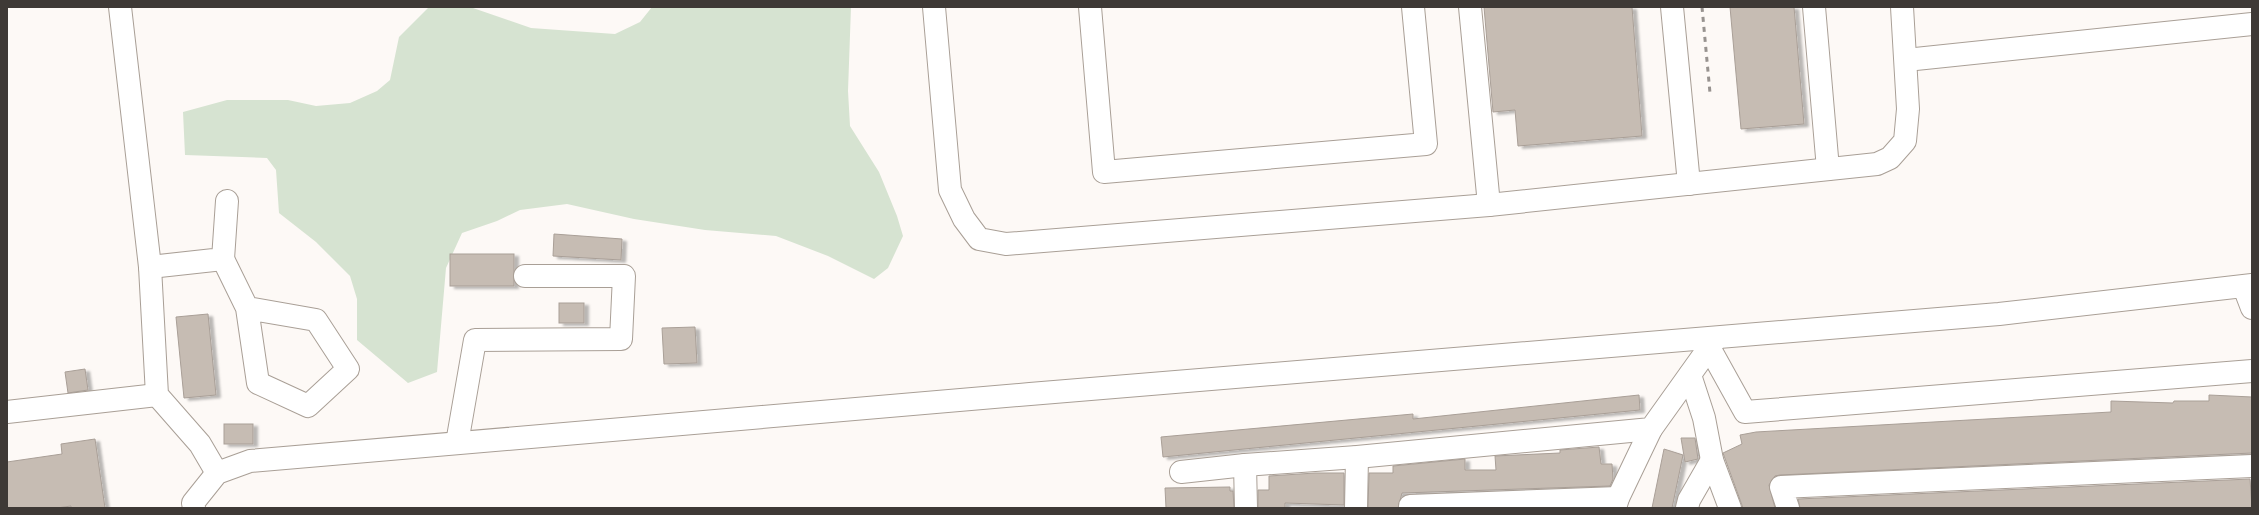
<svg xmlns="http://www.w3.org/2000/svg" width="2259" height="515" viewBox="0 0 2259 515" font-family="'PT Sans Narrow',sans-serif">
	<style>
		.green { fill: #d6e3d1 }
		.building { fill: #c6bcb3; stroke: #a99f97; filter: url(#shadow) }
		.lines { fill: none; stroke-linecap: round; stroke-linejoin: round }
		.minor-casing { stroke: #a99f96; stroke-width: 24 }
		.minor { stroke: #fff; stroke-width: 22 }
		.rail { stroke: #97928f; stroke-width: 3; stroke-dasharray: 5 5; stroke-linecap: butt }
	</style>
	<defs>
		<filter id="shadow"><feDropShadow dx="4.5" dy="2.5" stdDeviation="1" flood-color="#0004"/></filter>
	</defs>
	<rect width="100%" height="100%" fill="#fdf9f6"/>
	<polygon class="green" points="652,7 851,7 848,91 850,126 879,172 897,216 903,236 888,268 874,279 828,256 776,236 705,230 634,219 567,204 520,210 497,221 462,233 446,268 437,372 408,383 357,340 357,299 350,276 316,242 279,213 276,170 267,158 185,155 183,112 227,100 288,100 316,106 350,103 377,91 390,80 399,37 428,8 473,8 531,28 615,34 640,22"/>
	<g class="building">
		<polygon points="1484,7 1632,7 1642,136 1518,146 1515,110 1493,112"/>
		<polygon points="1730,7 1794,7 1804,124 1741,129"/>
		<polygon points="554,234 622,239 621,260 553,256"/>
		<rect x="450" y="254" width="64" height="32"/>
		<rect x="559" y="303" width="25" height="20"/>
		<polygon points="208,314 216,395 184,398 176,317"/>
		<polygon points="695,327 697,363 664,364 662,328"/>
		<polygon points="85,369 88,390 68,393 65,372"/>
		<polygon points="1639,395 1640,410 1163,457 1161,437 1413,414 1413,419"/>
		<polygon points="2209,395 2252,397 2252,453 1780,475 1775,476 1769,485 1775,508 1743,508 1723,453 1742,444 1740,435 1756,432 2111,412 2111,401 2173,403 2174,401 2209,401"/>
		<rect x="224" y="424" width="29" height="20"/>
		<polygon points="1681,438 1695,438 1698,459 1685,462"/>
		<polygon points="95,439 105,508 71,508 71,506 57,508 7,508 7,462 62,454 61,444"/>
		<polygon points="1599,447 1601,464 1612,464 1613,479 1610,486 1402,493 1398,508 1368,508 1369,473 1393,473 1393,466 1465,459 1465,470 1496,470 1495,456 1560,453 1560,450"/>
		<polygon points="1664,449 1683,455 1672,508 1652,508"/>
		<polygon points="1315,473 1344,473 1344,505 1285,503 1285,508 1258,508 1258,490 1269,490 1269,476"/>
		<polygon points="2250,479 2252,508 1800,508 1798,499"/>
		<polygon points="1230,487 1230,491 1233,491 1234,508 1166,508 1165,488"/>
	</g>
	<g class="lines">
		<defs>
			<g id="minor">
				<polyline points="120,7 150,267 157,395 200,444 217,473"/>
				<polyline points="934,7 950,190 964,219 979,239 1006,244 1489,205 1877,164 1890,158 1905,141 1908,109 1902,7"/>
				<polyline points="1090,7 1104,172 1426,144 1413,7"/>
				<polyline points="1470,7 1489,205"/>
				<polyline points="1672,7 1689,184"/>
				<polyline points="1814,7 1828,169"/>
				<polyline points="1906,60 2252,24"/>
				<polyline points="223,259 247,308 258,383 308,406 348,369 316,320 247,308"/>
				<polyline points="150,267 223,259 227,201"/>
				<polyline points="2244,287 2252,308"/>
				<polyline points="1710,349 1745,412 2252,371"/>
				<polyline points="1690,375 1704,418 1712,460 1730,508"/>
				<polyline points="7,412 157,395"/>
				<polyline points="457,443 475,340 621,339 624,276 525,276"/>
				<polyline points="1181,472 1245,465"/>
				<polyline points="194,508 193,503 217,473 250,461 1030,394 1999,314 2252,285"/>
				<polyline points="1246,508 1245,465 1357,457 1651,429 1716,338"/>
				<polyline points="1356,508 1357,457"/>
				<polyline points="1410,508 1410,506 1618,498"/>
				<polyline points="1615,508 1618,498 1651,429"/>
				<polyline points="1687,508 1689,500 1712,460"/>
				<polyline points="1788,508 1781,487 2252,466"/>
			</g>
		</defs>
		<use href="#minor" class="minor-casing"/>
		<use href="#minor" class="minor"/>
		<polyline class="rail" points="1702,7 1710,93"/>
	</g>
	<rect width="2259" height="515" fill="none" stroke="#3e3936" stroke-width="16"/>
</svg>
